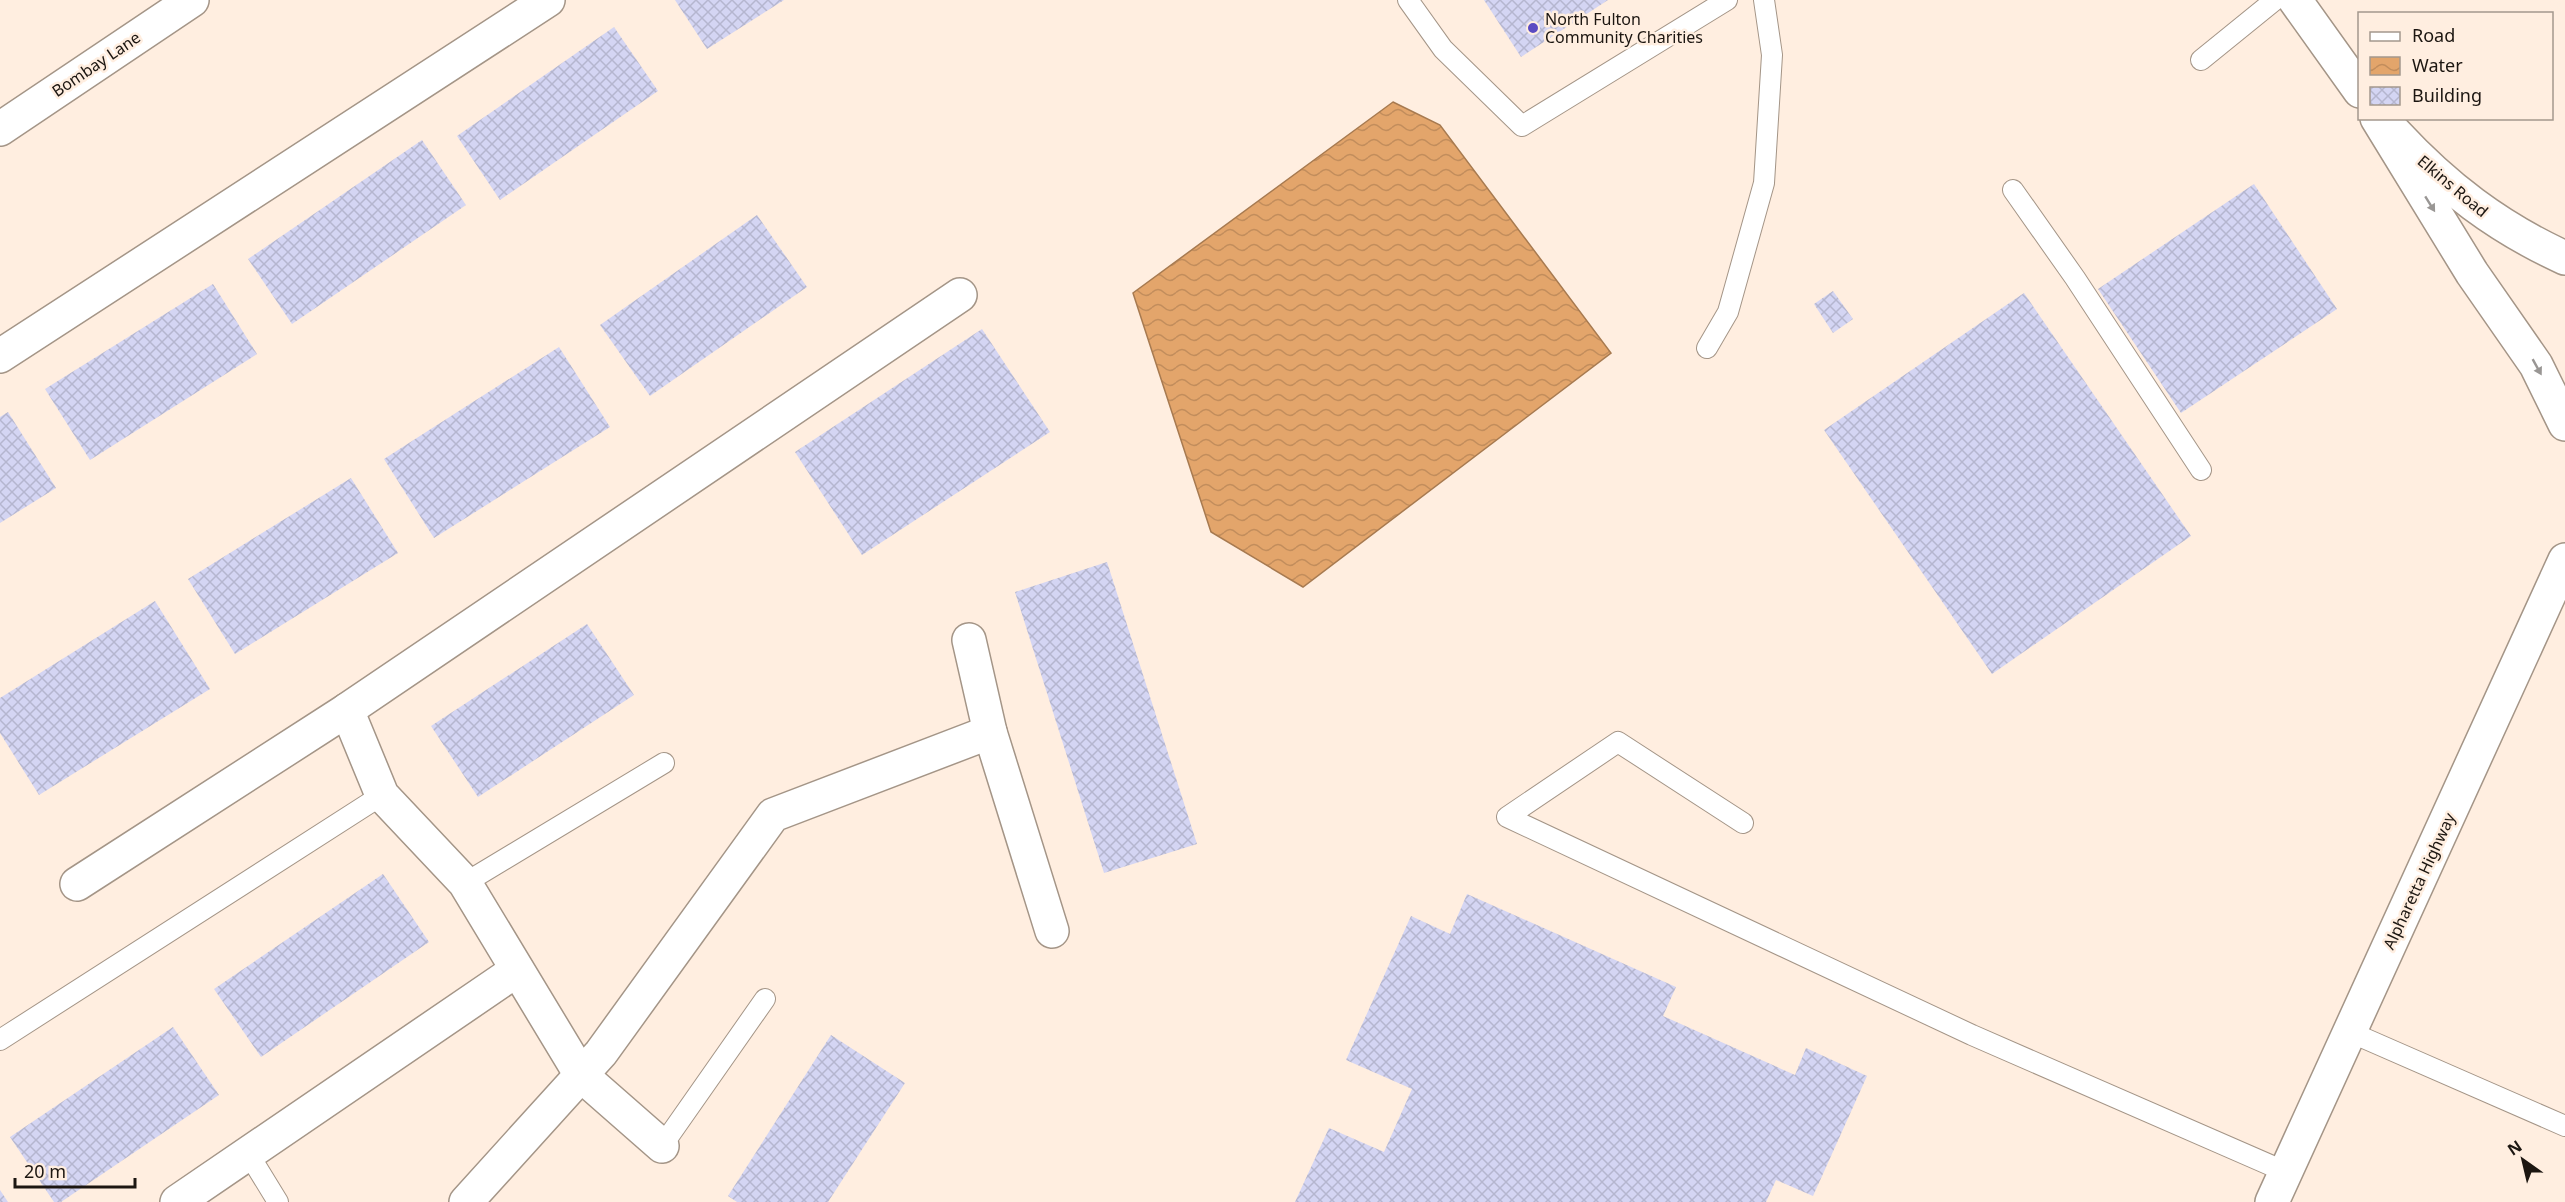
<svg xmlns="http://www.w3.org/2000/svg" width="2565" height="1202" viewBox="0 0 2565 1202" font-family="'Noto Sans',sans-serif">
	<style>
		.water { fill: url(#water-waves); stroke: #a77a50; stroke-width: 1.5 }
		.building { fill: url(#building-cross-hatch) }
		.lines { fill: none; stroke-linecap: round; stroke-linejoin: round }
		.service-casing { stroke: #a49587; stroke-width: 22 }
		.minor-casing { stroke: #a49587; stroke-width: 36 }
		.tertiary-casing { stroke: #a49587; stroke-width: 36 }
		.trunk-casing { stroke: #a49587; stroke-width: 36 }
		.service { stroke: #fff; stroke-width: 20 }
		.minor { stroke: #fff; stroke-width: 33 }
		.tertiary { stroke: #fff; stroke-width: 33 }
		.trunk { stroke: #fff; stroke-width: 33 }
		.oneway { fill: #999694 }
		.poi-dot { fill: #5a4ac2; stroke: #ffeee0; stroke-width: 2 }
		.labels { text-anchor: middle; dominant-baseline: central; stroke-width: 5; stroke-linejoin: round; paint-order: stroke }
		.poi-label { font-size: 16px; fill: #1c1611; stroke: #ffeee0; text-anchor: start }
		.street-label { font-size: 16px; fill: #1c1611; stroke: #ffeee0 }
	</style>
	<defs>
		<pattern id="water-waves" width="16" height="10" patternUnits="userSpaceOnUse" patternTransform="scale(1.5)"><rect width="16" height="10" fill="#e3a56b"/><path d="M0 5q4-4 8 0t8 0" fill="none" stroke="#c28d5c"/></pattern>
		<pattern id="building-cross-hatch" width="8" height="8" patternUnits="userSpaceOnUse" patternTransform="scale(1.5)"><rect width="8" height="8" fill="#d4d5f3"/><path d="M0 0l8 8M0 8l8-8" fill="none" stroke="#b5b6cf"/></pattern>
	</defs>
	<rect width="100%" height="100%" fill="#ffeee0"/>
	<polygon class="water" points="1393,102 1440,125 1611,353 1303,587 1211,532 1133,293"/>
	<g class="building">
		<polygon points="675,0 784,0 707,49"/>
		<polygon points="1484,0 1608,0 1521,57"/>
		<polygon points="614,27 658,91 500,200 457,136"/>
		<polygon points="422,140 466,205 292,324 248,259"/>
		<polygon points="2254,184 2337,309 2181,413 2098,289"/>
		<polygon points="757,215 807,287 650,396 600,325"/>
		<polygon points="213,284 257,354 90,460 45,389"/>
		<polygon points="1833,291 1853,319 1833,333 1814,304"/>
		<polygon points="2024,293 2191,536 1992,674 1824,430"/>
		<polygon points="982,329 1050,432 862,555 795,452"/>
		<polygon points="559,347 610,427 434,538 384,459"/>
		<polygon points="8,412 56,488 0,523 0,417"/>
		<polygon points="351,478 398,553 235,654 188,579"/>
		<polygon points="1107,562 1197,844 1104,873 1015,592"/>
		<polygon points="155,601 210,689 39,795 0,733 0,698"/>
		<polygon points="587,624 634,695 478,797 431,726"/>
		<polygon points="383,874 429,942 261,1057 214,989"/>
		<polygon points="1467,894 1676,987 1663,1016 1795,1075 1806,1048 1867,1076 1813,1196 1776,1180 1766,1202 1295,1202 1329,1128 1384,1152 1412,1089 1346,1060 1411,916 1450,934"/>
		<polygon points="173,1027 219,1095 61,1202 54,1202 10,1137"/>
		<polygon points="831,1035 905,1083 828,1202 737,1202 728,1196"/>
		<polygon points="0,1190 8,1202 0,1202"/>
	</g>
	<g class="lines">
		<defs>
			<g id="service">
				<polyline points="1408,0 1443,49 1522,126 1727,0"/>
				<polyline points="2201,60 2275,0"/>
				<polyline points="2013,190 2075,278 2201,470"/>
				<polyline points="1707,348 1728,312 1764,183 1772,55 1764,0"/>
				<polyline points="1743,823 1618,742 1507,817 1972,1035 2286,1172"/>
				<polyline points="465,883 664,763"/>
				<polyline points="2350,1032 2565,1126"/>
				<polyline points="0,1040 382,795"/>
				<polyline points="662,1146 765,999"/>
				<polyline points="248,1153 278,1202"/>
			</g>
			<g id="minor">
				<polyline points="0,129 192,0"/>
				<polyline points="0,356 548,0"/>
				<polyline points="969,640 990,732 1052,931"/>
				<polyline points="347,710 382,795 465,883 581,1075 662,1146"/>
				<polyline points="77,884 347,710 960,295"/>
				<polyline points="177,1202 517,970"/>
				<polyline points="466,1202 601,1053 773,815 990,732"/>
			</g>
			<g id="tertiary">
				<polyline points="2295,0 2360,91"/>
				<path d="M2394,132C2445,187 2497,227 2565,258"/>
			</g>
			<g id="trunk">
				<polyline points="2377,118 2472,273 2536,365 2565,424"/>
				<polyline points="2272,1202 2565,560"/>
			</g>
		</defs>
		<use href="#service" class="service-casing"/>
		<use href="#minor" class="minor-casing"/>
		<use href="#tertiary" class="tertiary-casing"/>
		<use href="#trunk" class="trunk-casing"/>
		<use href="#service" class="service"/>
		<use href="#minor" class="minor"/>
		<use href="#tertiary" class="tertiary"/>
		<use href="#trunk" class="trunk"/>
	</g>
	<defs><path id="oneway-solid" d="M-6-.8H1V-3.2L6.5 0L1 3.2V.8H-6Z" transform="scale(1.5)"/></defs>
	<g class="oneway">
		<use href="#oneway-solid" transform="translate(2430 204) rotate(58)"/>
		<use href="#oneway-solid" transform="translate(2537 367) rotate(61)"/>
	</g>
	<circle class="poi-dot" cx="1533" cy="28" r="6"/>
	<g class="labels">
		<g class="poi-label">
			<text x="1545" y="19">North Fulton<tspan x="1545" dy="18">Community Charities</tspan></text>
		</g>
		<g class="street-label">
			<text transform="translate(96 64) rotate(-34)">Bombay Lane</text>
			<text transform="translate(2453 186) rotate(40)">Elkins Road</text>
			<text transform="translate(2419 881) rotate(-65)">Alpharetta Highway</text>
		</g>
	</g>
	<rect x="2358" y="12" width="195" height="108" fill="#ffeee0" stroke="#a4988d" stroke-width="1.5"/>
	<rect x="2370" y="32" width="30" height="9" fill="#ffffff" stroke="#a4988d" stroke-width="1.5"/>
	<text x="2412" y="42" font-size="18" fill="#1c1611">Road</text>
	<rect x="2370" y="57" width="30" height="18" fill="url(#water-waves)" stroke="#a4988d" stroke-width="1.5"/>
	<text x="2412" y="72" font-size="18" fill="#1c1611">Water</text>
	<rect x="2370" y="87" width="30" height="18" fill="url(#building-cross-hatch)" stroke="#a4988d" stroke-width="1.5"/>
	<text x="2412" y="102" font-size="18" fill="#1c1611">Building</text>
	<g transform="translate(2523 1160) rotate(326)" stroke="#ffeee0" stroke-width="4.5" paint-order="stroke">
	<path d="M0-4.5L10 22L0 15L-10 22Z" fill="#1c1611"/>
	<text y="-9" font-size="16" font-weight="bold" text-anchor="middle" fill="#1c1611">N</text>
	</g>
	<path d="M15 1178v9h120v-9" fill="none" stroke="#1c1611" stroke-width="3"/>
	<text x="24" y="1178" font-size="18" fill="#1c1611" stroke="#ffeee0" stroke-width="4.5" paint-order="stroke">20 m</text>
</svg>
